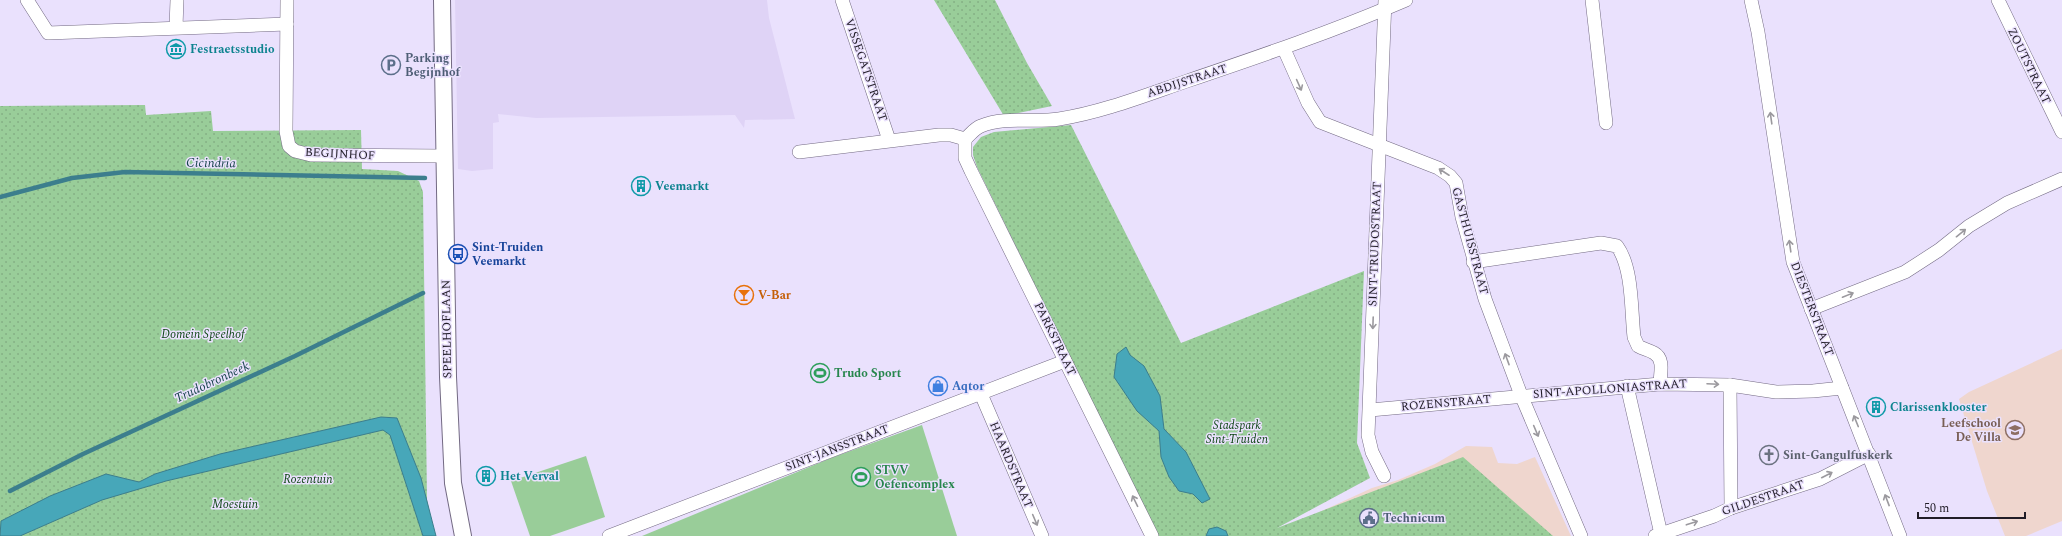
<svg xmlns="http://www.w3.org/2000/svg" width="2062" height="536" viewBox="0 0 2062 536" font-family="Spectral,serif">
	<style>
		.built { fill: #dfd3f6 }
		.education { fill: #efd6ce }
		.green { fill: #99cd99 }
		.park { fill: url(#park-dots) }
		.water { fill: #47a7b9; stroke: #3c7e8d }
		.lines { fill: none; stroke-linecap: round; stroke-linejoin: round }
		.stream { stroke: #3c7e8d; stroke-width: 4.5 }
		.minor-casing { stroke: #736a83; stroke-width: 14 }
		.tertiary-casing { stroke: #736a83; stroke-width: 18 }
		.minor { stroke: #fff; stroke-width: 13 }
		.tertiary { stroke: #fff; stroke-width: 16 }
		.oneway { stroke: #9b999e }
		.labels { text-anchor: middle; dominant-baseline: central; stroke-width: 3; stroke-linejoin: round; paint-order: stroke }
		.culture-label { font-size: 12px; font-weight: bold; fill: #0d838f; stroke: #eae1fd; text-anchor: start }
		.service-label { font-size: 12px; font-weight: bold; fill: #4e5e75; stroke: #eae1fd; text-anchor: start }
		.street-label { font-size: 12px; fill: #211d27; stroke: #eae1fd }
		.transit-label { font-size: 12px; font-weight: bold; fill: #164399; stroke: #eae1fd; text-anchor: start }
		.food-label { font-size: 12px; font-weight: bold; fill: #c56008; stroke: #eae1fd; text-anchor: start }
		.park-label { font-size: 12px; font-style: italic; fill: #0e4614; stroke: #eae1fd }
		.leisure-label { font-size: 12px; font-weight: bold; fill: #27864d; stroke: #eae1fd; text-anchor: start }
		.shop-label { font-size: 12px; font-weight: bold; fill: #366cbe; stroke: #eae1fd; text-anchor: start }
		.education-label { font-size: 12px; font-weight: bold; fill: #785e54; stroke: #eae1fd; text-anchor: end }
		.worship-label { font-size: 12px; font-weight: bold; fill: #5b616d; stroke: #eae1fd; text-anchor: start }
		.water-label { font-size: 13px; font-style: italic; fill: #19444c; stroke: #eae1fd }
	</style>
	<defs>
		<pattern id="park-dots" width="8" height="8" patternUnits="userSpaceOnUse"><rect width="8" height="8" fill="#99cd99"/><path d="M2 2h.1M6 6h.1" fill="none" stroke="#84b084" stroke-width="1.8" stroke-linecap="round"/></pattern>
	</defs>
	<rect width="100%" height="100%" fill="#eae1fd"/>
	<polygon class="built" points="455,0 767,0 769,18 795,119 745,120 744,128 735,115 536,118 498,114 499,122 493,123 493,169 472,171 458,169"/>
	<g class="education">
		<polygon points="2062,349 2062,521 2026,536 2005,536 1987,491 1959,399 1969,392"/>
		<polygon points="1466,446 1492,447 1498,463 1517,464 1535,457 1571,536 1281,536 1278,531 1372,488 1398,480 1435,464"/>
	</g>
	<g class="green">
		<polygon points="922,425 957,536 642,536 831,458"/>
		<polygon points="586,456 605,517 550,536 530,536 511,481"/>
	</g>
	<g class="park">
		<polygon points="934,0 995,0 1027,63 1052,106 1004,116"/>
		<polygon points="145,105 146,115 211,111 213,131 361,130 362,169 398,171 419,181 423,192 427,500 435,536 0,536 0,106"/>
		<polygon points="1071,125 1181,343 1364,271 1357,443 1370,478 1277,528 1463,457 1553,536 1158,536 977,167 973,155 973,147 981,137 994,132"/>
	</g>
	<g class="water">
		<polygon points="1126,347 1130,355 1144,366 1160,396 1164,429 1186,452 1210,499 1202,503 1193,494 1179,491 1169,477 1161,457 1159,431 1137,411 1114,377 1117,354"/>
		<polygon points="381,417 397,418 421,478 436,536 423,536 390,435 383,430 166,481 102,500 20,536 0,536 1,521 50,496 106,474 139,482 155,474 220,454"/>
		<polygon points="1217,527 1226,531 1228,536 1206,536 1209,529"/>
	</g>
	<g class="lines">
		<g class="stream">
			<polyline points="0,197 72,178 125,172 425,178"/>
			<polyline points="10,491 83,454 295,356 423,293"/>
		</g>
		<defs>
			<g id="minor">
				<polyline points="27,0 48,33 287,24"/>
				<polyline points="287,0 286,131 289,146 295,151 311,155 444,156"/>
				<polyline points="842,0 889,140"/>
				<polyline points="1592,0 1606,123"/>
				<polyline points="1751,0 1758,32 1793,262 1900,536"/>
				<polyline points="1998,0 2062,132"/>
				<polyline points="176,27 177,0"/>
				<polyline points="1284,49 1308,103 1320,122 1438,168 1450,176 1456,183 1462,217 1485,299 1521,395 1581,536"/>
				<path d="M965,139C970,135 975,128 981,126C1005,116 1034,123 1059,119C1103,112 1146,95 1187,81C1261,56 1334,31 1406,0"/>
				<polyline points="965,139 965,158 971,171 1152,536"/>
				<polyline points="799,152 939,135 951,135 965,139"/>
				<path d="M1473,262L1601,243L1617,246C1633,268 1631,311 1634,337L1638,346C1643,349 1649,350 1654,353C1665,359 1660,374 1660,384"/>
				<polyline points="1811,309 1905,272 1939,250 1969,226 2007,203 2062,179"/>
				<polyline points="1730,385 1731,508"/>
				<polyline points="1627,386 1661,534"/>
				<polyline points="981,394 1042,536"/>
				<polyline points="1370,410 1660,384 1730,385 1776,392 1813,391 1842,388"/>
				<polyline points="1384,476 1372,452 1368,435 1385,0"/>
				<polyline points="609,536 1065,361"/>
				<polyline points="1655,536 1714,516 1731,508 1820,479 1869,454"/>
			</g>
			<polyline id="tertiary" points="442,0 448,377 453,483 463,536"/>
		</defs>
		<use href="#minor" class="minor-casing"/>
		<use href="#tertiary" class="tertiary-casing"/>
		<use href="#minor" class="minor"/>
		<use href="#tertiary" class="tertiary"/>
	</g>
	<defs><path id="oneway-shaft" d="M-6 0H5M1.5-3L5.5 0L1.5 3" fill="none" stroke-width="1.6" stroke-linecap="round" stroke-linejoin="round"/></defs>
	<g class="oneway">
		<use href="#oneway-shaft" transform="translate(1299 85) rotate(66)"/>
		<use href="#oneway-shaft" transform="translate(1771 118) rotate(-98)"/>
		<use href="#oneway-shaft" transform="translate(1444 172) rotate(-147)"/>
		<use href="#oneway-shaft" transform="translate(1961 233) rotate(-39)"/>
		<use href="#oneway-shaft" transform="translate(1790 246) rotate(-98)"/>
		<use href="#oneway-shaft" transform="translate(1848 295) rotate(-22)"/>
		<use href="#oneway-shaft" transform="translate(1373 323) rotate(92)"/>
		<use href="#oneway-shaft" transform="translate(1507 359) rotate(-110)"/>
		<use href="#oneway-shaft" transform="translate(1713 384) rotate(3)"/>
		<use href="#oneway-shaft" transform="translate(1856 421) rotate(-112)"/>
		<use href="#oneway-shaft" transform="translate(1536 431) rotate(67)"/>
		<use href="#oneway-shaft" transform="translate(1827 475) rotate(-27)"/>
		<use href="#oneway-shaft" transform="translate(1887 500) rotate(-111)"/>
		<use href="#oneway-shaft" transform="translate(1135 501) rotate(-116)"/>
		<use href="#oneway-shaft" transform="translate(1035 520) rotate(67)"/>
		<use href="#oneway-shaft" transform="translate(1692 523) rotate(-18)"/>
	</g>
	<defs>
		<symbol id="museum-ring" viewBox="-11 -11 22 22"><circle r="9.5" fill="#eae1fd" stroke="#0f9aa8" stroke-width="1.5"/><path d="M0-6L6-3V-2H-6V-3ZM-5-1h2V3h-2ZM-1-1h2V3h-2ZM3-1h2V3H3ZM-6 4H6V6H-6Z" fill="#0f9aa8"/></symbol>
		<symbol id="parking-ring" viewBox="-11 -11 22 22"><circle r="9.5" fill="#eae1fd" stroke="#5c6f8a" stroke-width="1.5"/><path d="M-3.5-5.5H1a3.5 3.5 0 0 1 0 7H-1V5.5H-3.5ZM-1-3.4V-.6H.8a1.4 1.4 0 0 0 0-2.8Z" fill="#5c6f8a"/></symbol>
		<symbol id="building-ring" viewBox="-11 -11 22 22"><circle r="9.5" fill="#eae1fd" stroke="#0f9aa8" stroke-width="1.5"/><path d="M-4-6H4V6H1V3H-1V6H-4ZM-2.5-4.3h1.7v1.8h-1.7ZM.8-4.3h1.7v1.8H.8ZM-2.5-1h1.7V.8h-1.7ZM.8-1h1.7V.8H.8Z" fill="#0f9aa8"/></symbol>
		<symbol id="bus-ring" viewBox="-11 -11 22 22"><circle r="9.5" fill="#eae1fd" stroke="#1a4fb4" stroke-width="1.5"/><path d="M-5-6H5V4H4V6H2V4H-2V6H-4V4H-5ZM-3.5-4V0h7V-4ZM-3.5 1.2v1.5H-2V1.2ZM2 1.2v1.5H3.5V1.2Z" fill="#1a4fb4"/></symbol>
		<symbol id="bar-ring" viewBox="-11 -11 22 22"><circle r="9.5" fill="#eae1fd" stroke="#e8710a" stroke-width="1.5"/><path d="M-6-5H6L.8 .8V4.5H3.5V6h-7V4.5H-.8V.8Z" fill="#e8710a"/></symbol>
		<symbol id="stadium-ring" viewBox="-11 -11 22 22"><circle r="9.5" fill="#eae1fd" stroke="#2e9e5b" stroke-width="1.5"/><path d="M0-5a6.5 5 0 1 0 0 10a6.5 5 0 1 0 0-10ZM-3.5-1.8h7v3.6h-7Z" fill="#2e9e5b"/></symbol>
		<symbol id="shop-ring" viewBox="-11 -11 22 22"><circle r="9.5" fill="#eae1fd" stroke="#3f7fe0" stroke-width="1.5"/><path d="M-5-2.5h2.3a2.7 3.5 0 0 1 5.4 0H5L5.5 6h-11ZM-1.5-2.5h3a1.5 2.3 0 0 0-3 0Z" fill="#3f7fe0"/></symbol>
		<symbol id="school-ring" viewBox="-11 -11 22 22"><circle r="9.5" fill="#eae1fd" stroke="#8d6e63" stroke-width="1.5"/><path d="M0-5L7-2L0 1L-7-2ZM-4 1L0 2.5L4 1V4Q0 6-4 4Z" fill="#8d6e63"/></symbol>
		<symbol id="church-ring" viewBox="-11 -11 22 22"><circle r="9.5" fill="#eae1fd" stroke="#6b7280" stroke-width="1.5"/><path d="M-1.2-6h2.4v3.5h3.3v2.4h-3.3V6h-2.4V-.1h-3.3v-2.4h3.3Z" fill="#6b7280"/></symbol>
		<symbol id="civic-ring" viewBox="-11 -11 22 22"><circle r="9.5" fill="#eae1fd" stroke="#5c6f8a" stroke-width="1.5"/><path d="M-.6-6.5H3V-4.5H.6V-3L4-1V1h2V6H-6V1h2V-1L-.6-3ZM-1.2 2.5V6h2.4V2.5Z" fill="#5c6f8a"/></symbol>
	</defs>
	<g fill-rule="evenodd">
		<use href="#museum-ring" x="165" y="38" width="22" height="22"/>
		<use href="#parking-ring" x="380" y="54" width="22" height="22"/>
		<use href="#building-ring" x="630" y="175" width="22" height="22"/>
		<use href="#bus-ring" x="447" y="243" width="22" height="22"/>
		<use href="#bar-ring" x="733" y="284" width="22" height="22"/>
		<use href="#stadium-ring" x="809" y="362" width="22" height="22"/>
		<use href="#shop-ring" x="927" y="375" width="22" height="22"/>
		<use href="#building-ring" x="1865" y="396" width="22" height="22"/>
		<use href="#school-ring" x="2004" y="419" width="22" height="22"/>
		<use href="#church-ring" x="1758" y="444" width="22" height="22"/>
		<use href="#building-ring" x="475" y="465" width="22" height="22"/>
		<use href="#stadium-ring" x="850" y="466" width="22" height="22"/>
		<use href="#civic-ring" x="1358" y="507" width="22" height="22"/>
	</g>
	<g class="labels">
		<g class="culture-label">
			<text x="190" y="49">Festraetsstudio</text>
			<text x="655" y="186">Veemarkt</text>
			<text x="1890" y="407">Clarissenklooster</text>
			<text x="500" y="476">Het Verval</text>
		</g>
		<g class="service-label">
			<text x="405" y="58">Parking<tspan x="405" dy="14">Begijnhof</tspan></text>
			<text x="1383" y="518">Technicum</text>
		</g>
		<g class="street-label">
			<text transform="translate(2029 66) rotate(64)">ZOUTSTRAAT</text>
			<text transform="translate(866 70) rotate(71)">VISSEGATSTRAAT</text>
			<text transform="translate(1187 81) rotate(-18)">ABDIJSTRAAT</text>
			<text transform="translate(340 154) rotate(3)">BEGIJNHOF</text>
			<text transform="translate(1470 241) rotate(75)">GASTHUISSTRAAT</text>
			<text transform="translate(1375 244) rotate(-88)">SINT-TRUDOSTRAAT</text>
			<text transform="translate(1812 309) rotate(69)">DIESTERSTRAAT</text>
			<text transform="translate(447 329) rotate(-91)">SPEELHOFLAAN</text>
			<text transform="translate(1055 339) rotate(64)">PARKSTRAAT</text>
			<text transform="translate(1610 389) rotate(-4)">SINT-APOLLONIASTRAAT</text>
			<text transform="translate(1446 403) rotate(-5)">ROZENSTRAAT</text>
			<text transform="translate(837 448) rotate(-21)">SINT-JANSSTRAAT</text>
			<text transform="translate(1011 465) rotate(67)">HAARDSTRAAT</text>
			<text transform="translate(1763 498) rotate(-19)">GILDESTRAAT</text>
		</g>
		<g class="transit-label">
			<text x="472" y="247">Sint-Truiden<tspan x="472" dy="14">Veemarkt</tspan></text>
		</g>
		<g class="food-label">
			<text x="758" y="295">V-Bar</text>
		</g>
		<g class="park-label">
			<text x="203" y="334">Domein Speelhof</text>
			<text x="1237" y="425">Stadspark<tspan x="1237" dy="14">Sint-Truiden</tspan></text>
			<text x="308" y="479">Rozentuin</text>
			<text x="235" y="504">Moestuin</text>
		</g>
		<g class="leisure-label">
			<text x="834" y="373">Trudo Sport</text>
			<text x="875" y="470">STVV<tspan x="875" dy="14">Oefencomplex</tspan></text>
		</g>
		<g class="shop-label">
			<text x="952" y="386">Aqtor</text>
		</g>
		<g class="education-label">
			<text x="2001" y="423">Leefschool<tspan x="2001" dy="14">De Villa</tspan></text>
		</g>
		<g class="worship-label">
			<text x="1783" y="455">Sint-Gangulfuskerk</text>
		</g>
		<g class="water-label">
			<text transform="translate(211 163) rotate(1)">Cicindria</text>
			<text transform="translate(212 382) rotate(-25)">Trudobronbeek</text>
		</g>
	</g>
	<path d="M1918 512v6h107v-6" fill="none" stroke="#211d27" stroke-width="2"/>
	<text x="1924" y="512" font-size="12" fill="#211d27" stroke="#eae1fd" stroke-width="3" paint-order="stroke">50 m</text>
</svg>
